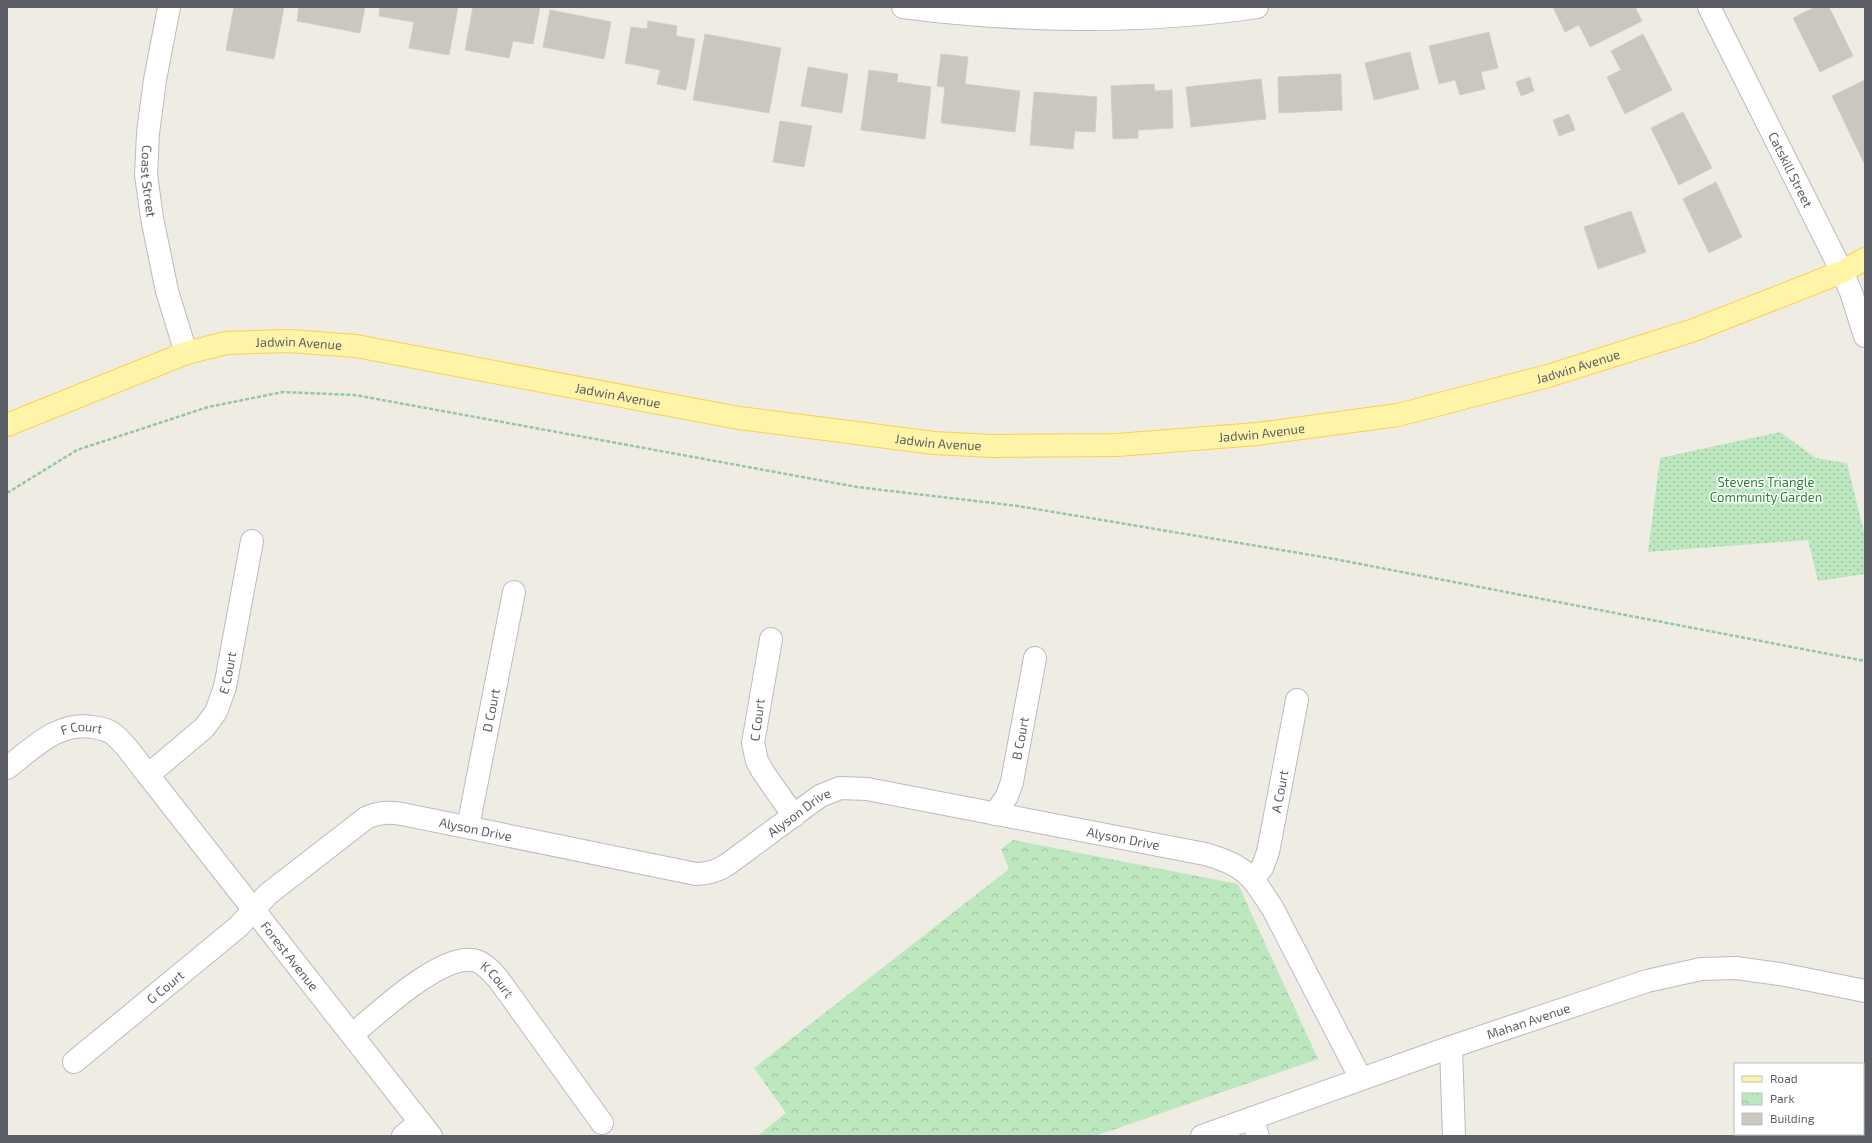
<svg xmlns="http://www.w3.org/2000/svg" width="1872" height="1143" viewBox="0 0 1872 1143" font-family="'Exo 2',sans-serif">
	<style>
		.park { fill: url(#park-crowns) }
		.garden { fill: url(#garden-dots) }
		.building { fill: #cac6c0; stroke: #d4cfc1 }
		.lines { fill: none; stroke-linecap: round; stroke-linejoin: round }
		.minor-casing { stroke: #b8bbc0; stroke-width: 24 }
		.major-casing { stroke: #fbd150; stroke-width: 24 }
		.path { stroke: #95c7a5; stroke-width: 2.5; stroke-dasharray: 4 2; stroke-linecap: butt }
		.minor { stroke: #fff; stroke-width: 22 }
		.major { stroke: #fff4a8; stroke-width: 22 }
		.labels { text-anchor: middle; dominant-baseline: central; stroke-width: 3; stroke-linejoin: round; paint-order: stroke }
		.street-label { font-size: 13px; fill: #5b5f65; stroke: #fff }
		.park-label { font-size: 13px; fill: #2e8234; stroke: #fff }
	</style>
	<defs>
		<pattern id="park-crowns" width="20" height="18" patternUnits="userSpaceOnUse"><rect width="20" height="18" fill="#bde8bf"/><path d="M2 6a3 3 0 1 1 6 0M12 15a3 3 0 1 1 6 0" fill="none" stroke="#9dbf9f"/></pattern>
		<pattern id="garden-dots" width="8" height="8" patternUnits="userSpaceOnUse"><rect width="8" height="8" fill="#bde8bf"/><path d="M2 2h.1M6 6h.1" fill="none" stroke="#9dbf9f" stroke-width="1.8" stroke-linecap="round"/></pattern>
	</defs>
	<rect width="100%" height="100%" fill="#efede3"/>
	<polygon class="park" points="1013,840 1238,884 1318,1059 1095,1136 757,1136 786,1113 754,1068 1009,869 1001,849"/>
	<polygon class="garden" points="1780,432 1816,458 1847,463 1865,536 1865,574 1818,581 1808,540 1648,552 1660,458"/>
	<g class="building">
		<polygon points="234,7 284,7 274,59 226,50"/>
		<polygon points="299,7 365,7 360,33 297,21"/>
		<polygon points="380,7 458,7 449,55 409,48 414,22 379,16"/>
		<polygon points="473,7 540,7 533,44 513,41 509,58 465,50"/>
		<polygon points="1553,7 1635,7 1642,21 1590,47 1579,25 1565,32"/>
		<polygon points="1815,7 1829,7 1853,56 1820,72 1793,18"/>
		<polygon points="550,10 611,22 604,59 543,47"/>
		<polygon points="648,21 677,26 676,36 695,39 686,90 657,84 660,70 625,63 631,27 647,29"/>
		<polygon points="1489,32 1498,68 1481,72 1485,89 1460,95 1455,80 1439,84 1429,46"/>
		<polygon points="705,34 781,48 769,113 693,100"/>
		<polygon points="1643,34 1672,90 1625,114 1607,77 1621,70 1611,51"/>
		<polygon points="1410,52 1419,89 1374,100 1365,63"/>
		<polygon points="941,54 968,57 965,84 1020,91 1015,132 941,123 945,87 937,86"/>
		<polygon points="808,67 848,74 842,113 801,106"/>
		<polygon points="869,70 898,74 897,82 931,87 925,139 861,130"/>
		<polygon points="1341,74 1342,110 1279,113 1278,77"/>
		<polygon points="1530,77 1534,91 1521,96 1516,82"/>
		<polygon points="1261,79 1266,119 1191,127 1186,87"/>
		<polygon points="1865,80 1865,165 1832,96"/>
		<polygon points="1154,84 1155,91 1172,90 1173,128 1138,130 1138,138 1113,139 1111,86"/>
		<polygon points="1034,92 1097,97 1095,132 1075,131 1073,149 1030,145"/>
		<polygon points="1683,112 1712,168 1679,185 1651,128"/>
		<polygon points="1569,114 1575,130 1559,136 1553,120"/>
		<polygon points="780,121 812,126 804,167 773,162"/>
		<polygon points="1716,182 1742,237 1709,253 1683,199"/>
		<polygon points="1631,211 1646,252 1598,269 1584,227"/>
	</g>
	<g class="lines">
		<defs>
			<g id="minor">
				<path id="s1" d="M169,7L155,80L148,133L146,175L152,218L167,291L186,353"/>
				<path d="M903,7C1017,22 1143,24 1257,7"/>
				<path id="s2" d="M1709,7L1842,272L1851,292L1865,336"/>
				<polyline points="771,639 753,743 757,761 763,772 794,816"/>
				<path id="s3" d="M7,768C32,749 58,721 92,727C99,728 106,729 112,733C126,743 137,762 148,775L431,1136"/>
				<path id="s4" d="M148,775L204,728L216,712L225,687L252,541"/>
				<path id="s5" d="M995,814L1007,796L1012,782L1035,658"/>
				<path id="s6" d="M468,827L514,592"/>
				<path id="s7" d="M1253,879L1262,868L1268,852L1297,700"/>
				<path id="s8" d="M352,1035C377,1014 439,955 473,960C484,962 492,972 499,980L602,1123"/>
				<polyline points="1451,1047 1454,1136"/>
				<path id="s9" d="M74,1062L239,926L268,894L366,818C379,812 388,812 402,814L696,874C708,874 718,871 728,864L820,796L840,788L867,789L1205,854C1245,865 1251,875 1273,909L1361,1079"/>
				<polyline points="1252,1118 1258,1136"/>
				<polyline points="403,1136 420,1122"/>
				<path id="s10" d="M1202,1136L1451,1047L1647,981L1701,969L1736,968L1780,974L1865,991"/>
			</g>
			<g id="major">
				<path id="s11" d="M7,425L186,353L226,343L289,341L356,346L739,418L934,443L991,446L1117,445L1257,434L1398,415L1548,376L1694,330L1842,272L1865,259"/>
			</g>
		</defs>
		<use href="#minor" class="minor-casing"/>
		<use href="#major" class="major-casing"/>
		<polyline class="path" points="7,493 77,450 208,407 283,392 355,395 857,487 1018,506 1329,558 1865,661"/>
		<use href="#minor" class="minor"/>
		<use href="#major" class="major"/>
	</g>
	<g class="labels">
		<g class="street-label">
			<text stroke="none"><textPath href="#s2" startOffset="182">Catskill Street</textPath></text>
			<text stroke="none"><textPath href="#s1" startOffset="176">Coast Street</textPath></text>
			<text stroke="none"><textPath href="#s11" startOffset="307">Jadwin Avenue</textPath></text>
			<text stroke="none"><textPath href="#s11" startOffset="1603">Jadwin Avenue</textPath></text>
			<text stroke="none"><textPath href="#s11" startOffset="631">Jadwin Avenue</textPath></text>
			<text stroke="none"><textPath href="#s11" startOffset="1279">Jadwin Avenue</textPath></text>
			<text stroke="none"><textPath href="#s11" startOffset="955">Jadwin Avenue</textPath></text>
			<text stroke="none"><textPath href="#s4" startOffset="134">E Court</textPath></text>
			<text stroke="none"><textPath href="#s6" startOffset="119">D Court</textPath></text>
			<text transform="translate(757 720) rotate(-83)">C Court</text>
			<text stroke="none"><textPath href="#s3" startOffset="87">F Court</textPath></text>
			<text stroke="none"><textPath href="#s5" startOffset="81">B Court</textPath></text>
			<text stroke="none"><textPath href="#s7" startOffset="93">A Court</textPath></text>
			<text stroke="none"><textPath href="#s9" startOffset="840">Alyson Drive</textPath></text>
			<text stroke="none"><textPath href="#s9" startOffset="493">Alyson Drive</textPath></text>
			<text stroke="none"><textPath href="#s9" startOffset="1176">Alyson Drive</textPath></text>
			<text stroke="none"><textPath href="#s3" startOffset="404">Forest Avenue</textPath></text>
			<text stroke="none"><textPath href="#s8" startOffset="177">K Court</textPath></text>
			<text stroke="none"><textPath href="#s9" startOffset="118">G Court</textPath></text>
			<text stroke="none"><textPath href="#s10" startOffset="346">Mahan Avenue</textPath></text>
		</g>
		<g class="park-label">
			<text x="1766" y="482">Stevens Triangle<tspan x="1766" dy="15">Community Garden</tspan></text>
		</g>
	</g>
	<rect width="1872" height="1143" fill="none" stroke="#5b5f65" stroke-width="16"/>
	<rect x="1734" y="1063" width="130" height="72" fill="#ffffff" stroke="#bdbfc1"/>
	<rect x="1742" y="1076" width="20" height="6" fill="#fff4a8" stroke="#bdbfc1"/>
	<text x="1770" y="1083" font-size="12" fill="#5b5f65">Road</text>
	<rect x="1742" y="1093" width="20" height="12" fill="url(#park-crowns)" stroke="#bdbfc1"/>
	<text x="1770" y="1103" font-size="12" fill="#5b5f65">Park</text>
	<rect x="1742" y="1113" width="20" height="12" fill="#cac6c0" stroke="#bdbfc1"/>
	<text x="1770" y="1123" font-size="12" fill="#5b5f65">Building</text>
</svg>
